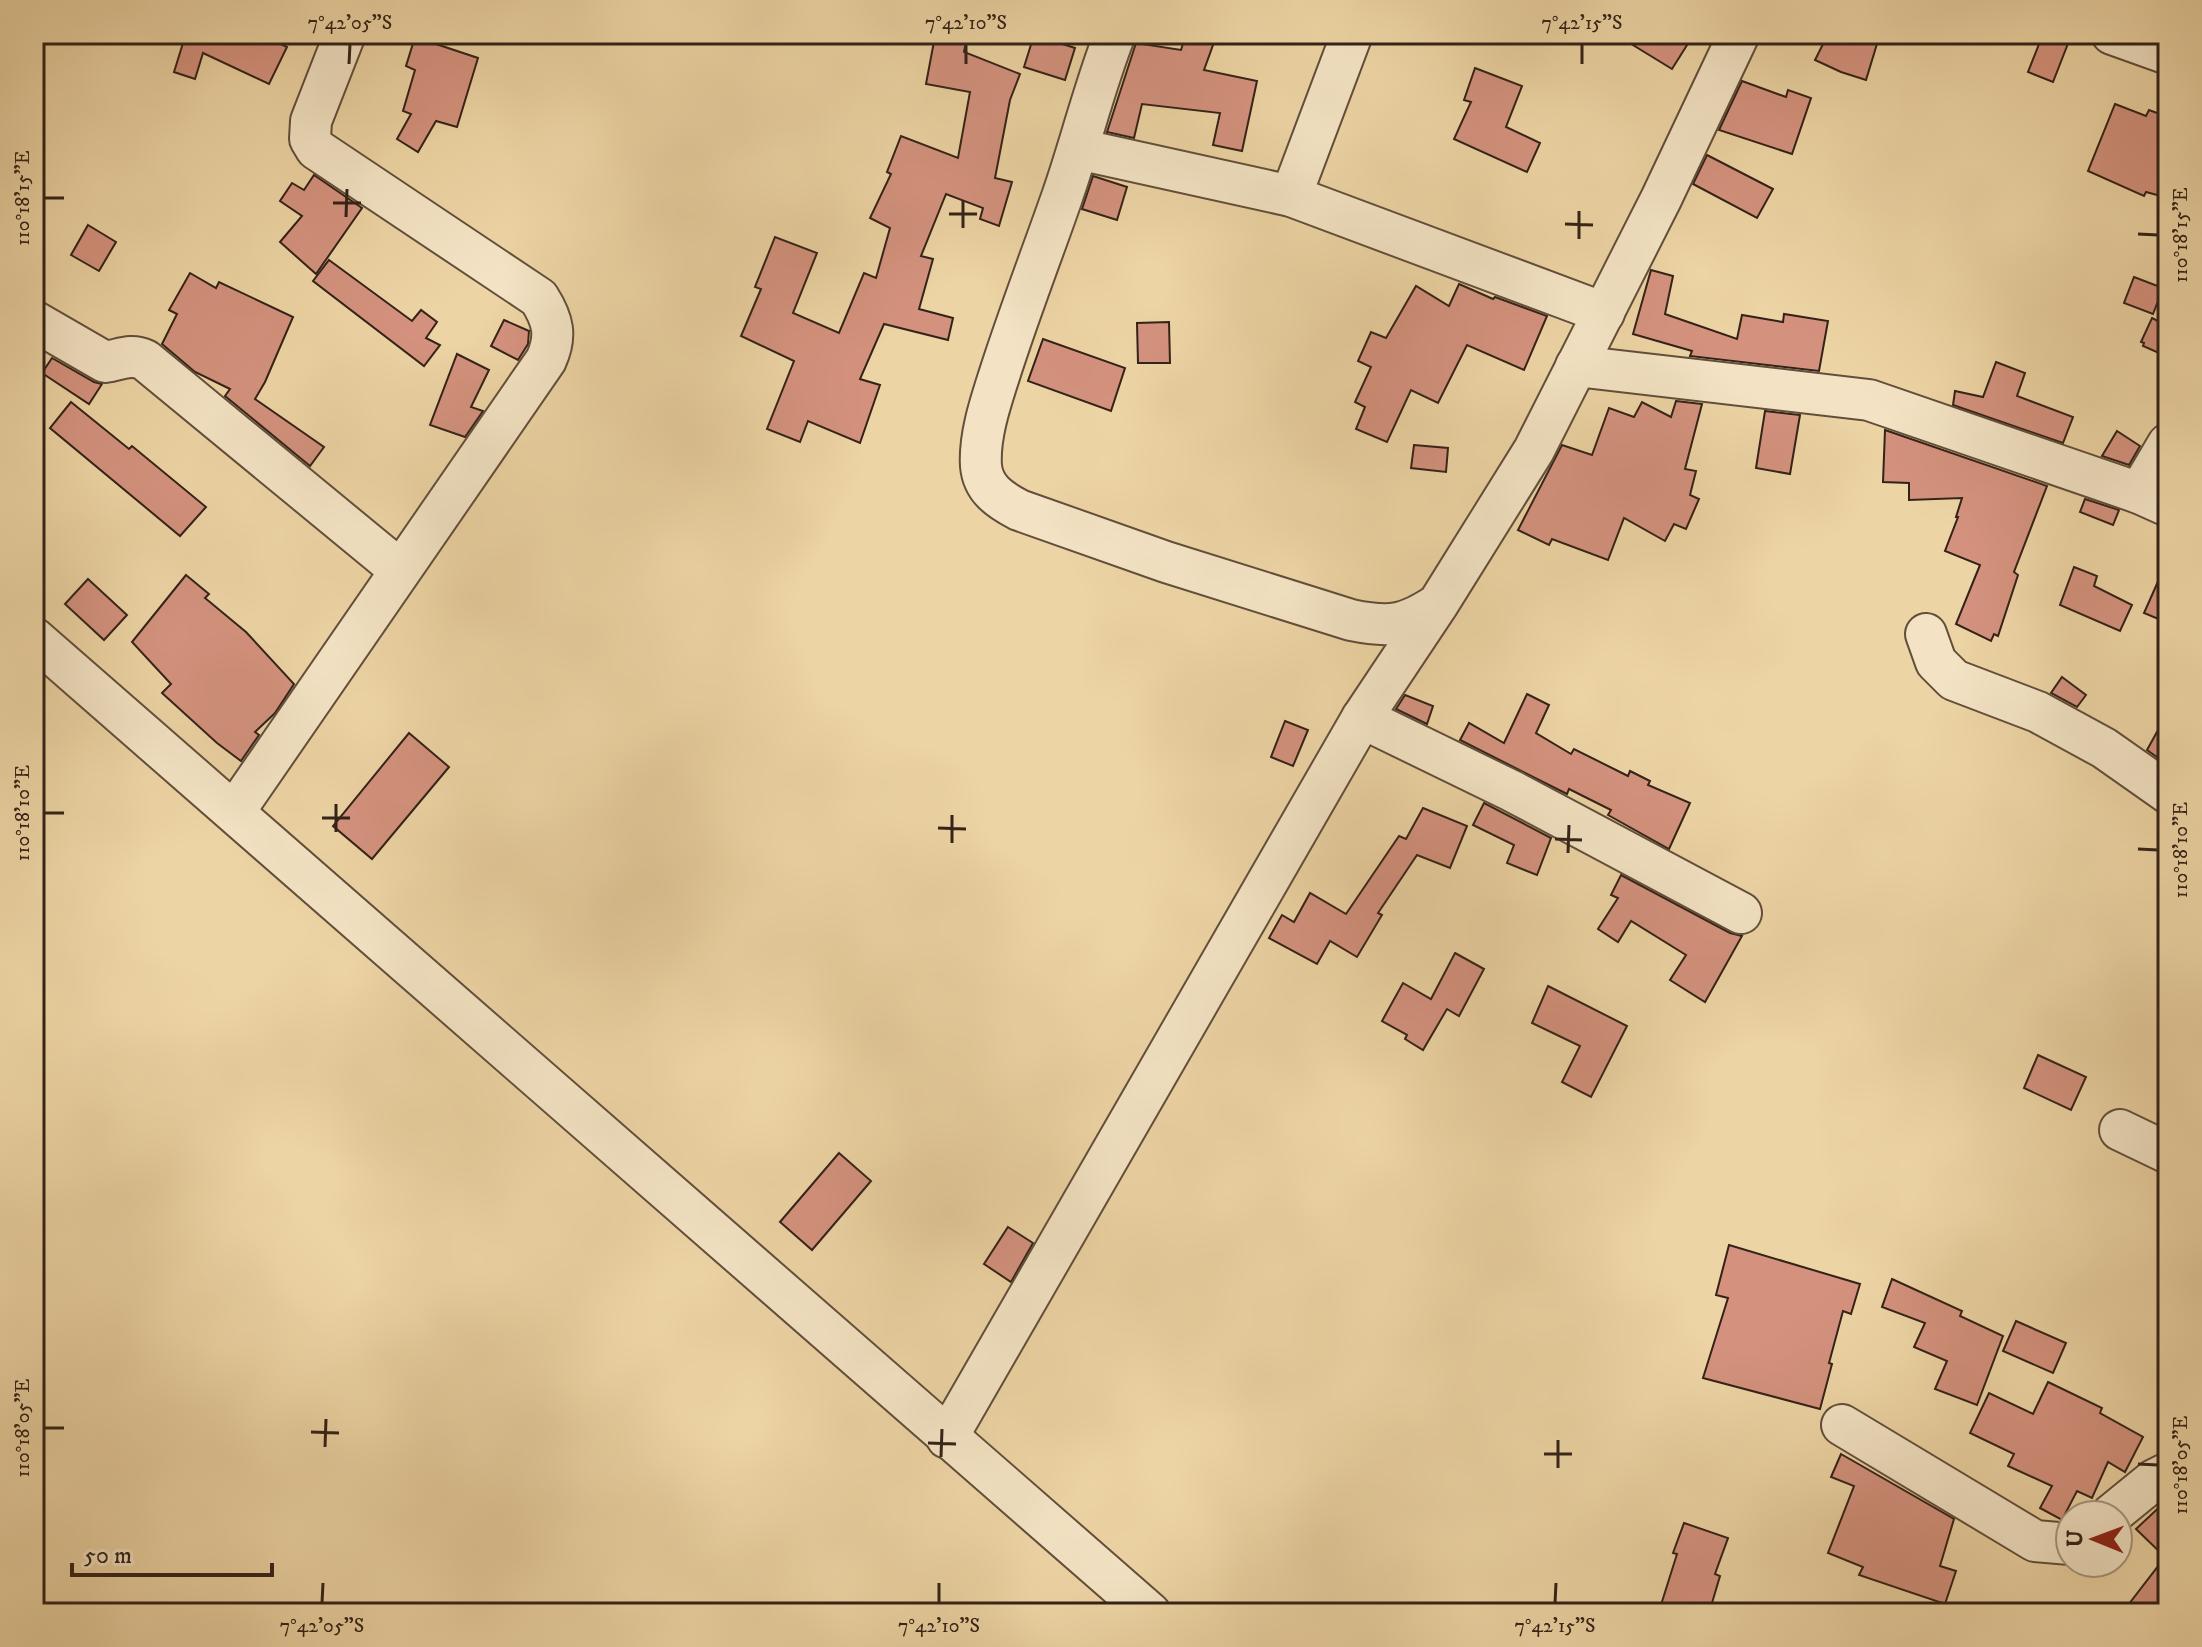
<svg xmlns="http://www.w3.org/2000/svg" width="2202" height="1647" viewBox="0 0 2202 1647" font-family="'IM FELL DW Pica',serif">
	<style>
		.building { fill: #d4927e; stroke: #332218; stroke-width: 2 }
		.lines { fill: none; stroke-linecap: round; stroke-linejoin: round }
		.minor-casing { stroke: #624e3b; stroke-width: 44 }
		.minor { stroke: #f3e3c4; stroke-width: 40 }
		.ticks { fill: none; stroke: #332218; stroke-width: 3 }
		.neatline { fill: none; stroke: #332218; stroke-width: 3 }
		.ticks-label { font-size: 20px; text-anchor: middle; fill: #332218 }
	</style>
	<rect width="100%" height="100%" fill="#edd4a4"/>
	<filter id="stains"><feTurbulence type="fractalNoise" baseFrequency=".0025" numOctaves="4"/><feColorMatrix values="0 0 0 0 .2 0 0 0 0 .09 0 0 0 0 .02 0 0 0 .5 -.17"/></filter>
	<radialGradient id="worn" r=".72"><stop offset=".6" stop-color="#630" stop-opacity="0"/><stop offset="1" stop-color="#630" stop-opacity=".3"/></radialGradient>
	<g class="building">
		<polygon points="164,34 260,34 287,47 269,84 203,53 195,79 174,72 183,43"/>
		<polygon points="1186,34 1217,34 1204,70 1257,81 1242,151 1213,145 1220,113 1142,104 1134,138 1107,132 1136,43 1181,50"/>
		<polygon points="1615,34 1694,34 1672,69"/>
		<polygon points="1828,34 1880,34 1866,80 1841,72 1815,60"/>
		<polygon points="2043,34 2069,41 2053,82 2028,72"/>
		<polygon points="1034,35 1075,48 1065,80 1024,67"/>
		<polygon points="935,36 966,42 964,52 1020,74 1010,100 995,178 1012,182 999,226 980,219 983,208 946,194 921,256 933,259 919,309 953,318 948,340 884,324 860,379 880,385 860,443 808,421 800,442 767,429 794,361 741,336 761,289 755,287 775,237 817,253 793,313 839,333 864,273 876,278 890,228 870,218 891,174 887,172 901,136 958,158 970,92 926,84"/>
		<polygon points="415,37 478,58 457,127 436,121 418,152 397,139 411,114 403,111 415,70 406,66"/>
		<polygon points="1475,68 1522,86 1506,127 1540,143 1527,172 1454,139 1471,102 1464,100"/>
		<polygon points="1742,81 1786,97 1788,90 1811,98 1792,154 1719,130"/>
		<polygon points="2115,104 2146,116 2149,110 2168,117 2168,198 2146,192 2144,196 2088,171"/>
		<polygon points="1707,155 1773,189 1757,218 1693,184"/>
		<polygon points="314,175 362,208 316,274 280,242 302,216 280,201 292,183 304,190"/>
		<polygon points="1093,176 1127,187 1117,220 1082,209"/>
		<polygon points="88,225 116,242 99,271 71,255"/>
		<polygon points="329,260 412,321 421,310 437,322 426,338 440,345 424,366 313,281"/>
		<polygon points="1651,270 1673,276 1665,314 1737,339 1742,315 1783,322 1784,314 1828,321 1819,371 1690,356 1692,351 1633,334"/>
		<polygon points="190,273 216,288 219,282 293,317 265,382 255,399 324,447 310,466 225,396 230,389 195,372 162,344 177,314 169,310"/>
		<polygon points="2134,277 2163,288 2153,314 2124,303"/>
		<polygon points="1459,284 1493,299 1495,297 1547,316 1524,370 1467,345 1438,403 1411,390 1387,442 1356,429 1365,407 1355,402 1371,367 1358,361 1371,332 1386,338 1416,286 1449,306"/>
		<polygon points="2152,318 2168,326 2168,357 2143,346 2144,343 2141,342"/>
		<polygon points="504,320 529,331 528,344 518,360 491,346"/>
		<polygon points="1169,322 1170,363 1138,363 1137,323"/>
		<polygon points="1043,339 1125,368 1111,411 1028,381"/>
		<polygon points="457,354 489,370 471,407 483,411 465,437 430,425"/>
		<polygon points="52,358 94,382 102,384 89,404 42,373"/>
		<polygon points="1996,362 2025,373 2017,396 2073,417 2063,443 1953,405 1955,391 1983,397"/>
		<polygon points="1676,401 1702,404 1685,469 1696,471 1690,495 1699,499 1686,529 1674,524 1665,541 1624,518 1608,560 1552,539 1549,545 1518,530 1562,445 1592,455 1609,408 1634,417 1642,402 1671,417"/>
		<polygon points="71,402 129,449 132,446 206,507 180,536 50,428"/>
		<polygon points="1765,411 1800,415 1790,474 1756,468"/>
		<polygon points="1885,430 2047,486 2014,572 2018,575 1998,636 1994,634 1991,641 1956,624 1980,565 1945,551 1958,517 1956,517 1962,498 1909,500 1909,483 1883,482"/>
		<polygon points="2117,431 2140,446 2129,465 2102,456"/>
		<polygon points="1414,445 1448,448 1446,472 1411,468"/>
		<polygon points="2085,499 2119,510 2113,525 2080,512"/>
		<polygon points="2168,559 2168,623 2144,613"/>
		<polygon points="2074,567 2097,576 2094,586 2132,605 2120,631 2060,605"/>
		<polygon points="186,575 209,594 205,598 246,632 294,684 275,713 255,732 259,735 241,761 217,743 162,693 171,684 132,642"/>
		<polygon points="88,579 127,615 104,640 65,604"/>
		<polygon points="2062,677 2086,695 2077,707 2051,693"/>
		<polygon points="1527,694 1549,705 1536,733 1571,754 1574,749 1628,776 1630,771 1650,781 1648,785 1690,803 1669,849 1608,815 1611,810 1569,789 1567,794 1460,740 1469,723 1504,743"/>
		<polygon points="1405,695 1433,706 1427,724 1396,709"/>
		<polygon points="2168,712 2168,754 2164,762 2147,750"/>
		<polygon points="1285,721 1308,730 1293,766 1271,757"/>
		<polygon points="409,733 449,767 372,859 333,826"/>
		<polygon points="1484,803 1551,838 1537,875 1507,863 1514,845 1473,825"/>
		<polygon points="1423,808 1467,826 1450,868 1417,855 1378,913 1382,915 1357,957 1330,941 1317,964 1269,938 1282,915 1294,922 1310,893 1346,914 1399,836 1406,839"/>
		<polygon points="1621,875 1730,933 1742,936 1705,1002 1670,980 1686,955 1631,921 1618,942 1598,929 1618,898 1611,895"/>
		<polygon points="1455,953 1484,969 1459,1016 1447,1009 1423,1050 1405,1039 1407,1035 1382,1021 1403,983 1431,999"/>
		<polygon points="1548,986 1627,1026 1591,1097 1562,1082 1580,1046 1532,1023"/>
		<polygon points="2038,1055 2086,1077 2071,1110 2024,1088"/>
		<polygon points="839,1153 871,1181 812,1250 780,1222"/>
		<polygon points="1008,1227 1033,1243 1011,1282 984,1264"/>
		<polygon points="1729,1245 1860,1284 1851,1314 1843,1311 1829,1363 1832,1364 1820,1409 1703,1378 1728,1298 1716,1295"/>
		<polygon points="1892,1279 1962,1311 1960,1316 2003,1336 1977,1405 1935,1389 1947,1361 1914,1347 1925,1323 1882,1307"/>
		<polygon points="2016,1321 2066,1343 2053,1373 2003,1351"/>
		<polygon points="2048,1382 2102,1408 2100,1413 2143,1437 2125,1472 2108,1462 2092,1498 2077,1491 2062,1520 2040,1508 2052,1486 2008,1466 2014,1454 1970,1433 1989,1393 2033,1414"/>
		<polygon points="1841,1454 1954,1519 1940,1566 1956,1571 1945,1604 1859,1575 1863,1567 1828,1553 1854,1486 1831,1477"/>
		<polygon points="2168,1499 2168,1613 2122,1613 2165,1557 2136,1529"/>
		<polygon points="1684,1523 1728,1538 1715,1574 1720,1576 1709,1613 1676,1613 1660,1608 1677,1554 1673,1553"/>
	</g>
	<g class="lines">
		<defs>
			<g id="minor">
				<path d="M1115,34C1094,87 1081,143 1062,197C1041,257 1018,316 999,376C990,404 979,437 981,466C983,489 1000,500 1019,510L1166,562L1351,620C1390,628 1405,626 1438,604L1534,450L1661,199L1739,34"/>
				<polyline points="2112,34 2168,54"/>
				<polyline points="1078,149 1291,196 1604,313"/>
				<polyline points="1291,196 1352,34"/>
				<path d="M34,321L105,362C120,360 130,353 145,360L400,570"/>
				<polyline points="1576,366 1869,400 2139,493 2168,506"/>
				<polyline points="2139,493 2168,444"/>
				<polyline points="1926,634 1936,662 1954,680 2038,712 2104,748 2168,793"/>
				<polyline points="34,638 1150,1613"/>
				<polyline points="1362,718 1512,791 1741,913"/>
				<path d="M234,812L546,360C557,336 553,320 539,298L316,149L310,139L311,121L345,34"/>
				<polyline points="2120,1130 2168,1153"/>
				<polyline points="1842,1425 2035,1541 2070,1544"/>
				<polyline points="947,1438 1362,718 1436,607"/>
				<polyline points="2111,1515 2154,1480 2168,1473"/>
			</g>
		</defs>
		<use href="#minor" class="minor-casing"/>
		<use href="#minor" class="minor"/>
	</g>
	<path class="ticks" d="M349,64L350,44M966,64V44M1582,64V44M44,198H64M333,203H361M949,214H977M346,217L347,189M1565,224L1593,225M963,228V200M2138,234L2158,235M1579,239V211M44,813H64M322,818H350M938,828L966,829M336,832V804M1555,839L1582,840M952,843V815M2138,849L2158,850M1568,853L1569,825M44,1428H64M311,1432L339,1433M928,1443L956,1444M325,1447L326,1419M1544,1454H1572M941,1457L942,1429M2138,1464L2158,1465M1558,1468V1440M322,1603L323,1583M939,1603V1583M1555,1603L1556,1583"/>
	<rect width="2202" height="1647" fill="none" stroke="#edd4a4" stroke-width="88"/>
	<g transform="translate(2094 1539) rotate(271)"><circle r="38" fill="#f3e3c4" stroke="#a6967f" stroke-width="2"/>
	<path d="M0-6L14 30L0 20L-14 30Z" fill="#8f2418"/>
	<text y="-12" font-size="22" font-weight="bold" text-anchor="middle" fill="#332218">U</text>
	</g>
	<path d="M72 1563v12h200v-12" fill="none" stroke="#332218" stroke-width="4"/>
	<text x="84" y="1563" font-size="24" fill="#332218" stroke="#f3e3c4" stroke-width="6" paint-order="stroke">50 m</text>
	<rect x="44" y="44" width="2114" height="1559" class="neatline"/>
	<g class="ticks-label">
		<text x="350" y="29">7°42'05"S</text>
		<text x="966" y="29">7°42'10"S</text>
		<text x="1582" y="29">7°42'15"S</text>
		<text transform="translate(22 198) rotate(-90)" y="7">110°18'15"E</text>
		<text transform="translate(2180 235) rotate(-90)" y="7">110°18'15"E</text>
		<text transform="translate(22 813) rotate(-90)" y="7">110°18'10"E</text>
		<text transform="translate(2180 850) rotate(-90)" y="7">110°18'10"E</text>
		<text transform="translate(22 1428) rotate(-90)" y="7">110°18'05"E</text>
		<text transform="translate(2180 1465) rotate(-90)" y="7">110°18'05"E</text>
		<text x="322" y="1632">7°42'05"S</text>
		<text x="939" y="1632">7°42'10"S</text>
		<text x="1555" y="1632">7°42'15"S</text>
	</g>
	<rect width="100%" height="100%" filter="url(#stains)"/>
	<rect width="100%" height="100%" fill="url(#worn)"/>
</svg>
